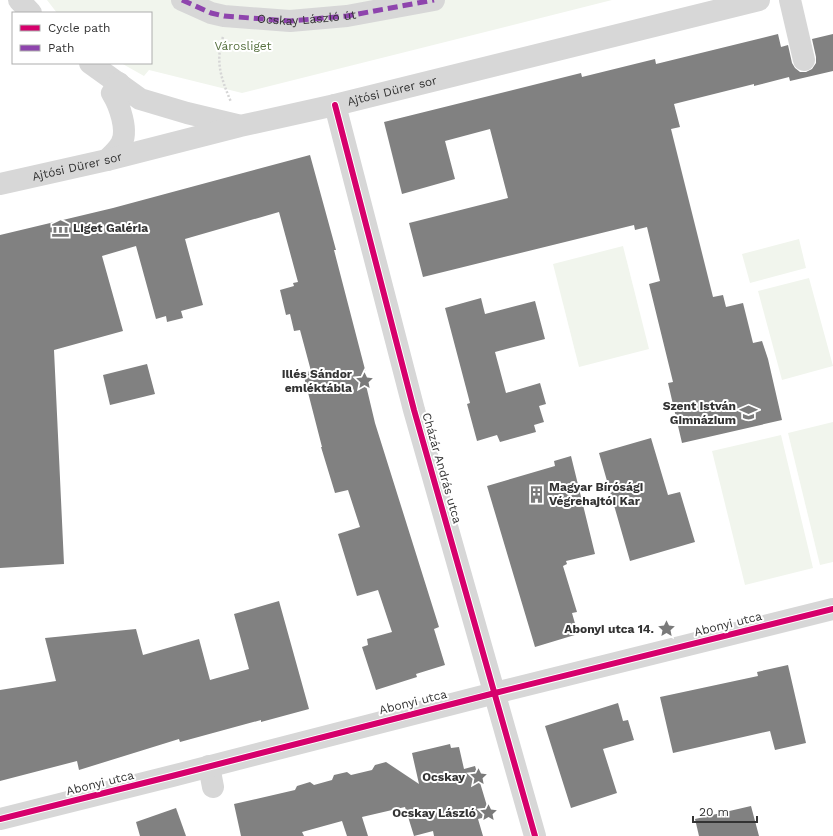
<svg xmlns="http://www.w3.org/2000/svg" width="833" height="836" viewBox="0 0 833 836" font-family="'Work Sans',sans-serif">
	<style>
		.green { fill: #f1f5ed }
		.building { fill: #818181 }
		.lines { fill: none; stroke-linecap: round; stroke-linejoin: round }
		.path { stroke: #d6d6d6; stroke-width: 2.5; stroke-dasharray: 2 2; stroke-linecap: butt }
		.minor { stroke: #d7d7d7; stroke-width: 22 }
		.quiet { stroke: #8e44ad; stroke-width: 5; stroke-dasharray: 10 5; stroke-linecap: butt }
		.cycleway-casing { stroke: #fff; stroke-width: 8 }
		.cycleway { stroke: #d6006c; stroke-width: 6 }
		.labels { text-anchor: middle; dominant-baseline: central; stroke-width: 4; stroke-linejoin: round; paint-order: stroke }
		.street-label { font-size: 12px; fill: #333; stroke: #fff }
		.park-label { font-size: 12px; fill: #56703f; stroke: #fff }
		.poi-label { font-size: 12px; font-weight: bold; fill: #333; stroke: #fff; text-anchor: end }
	</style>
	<rect width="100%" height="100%" fill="#fff"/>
	<g class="green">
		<polygon points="47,0 612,0 242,93 149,70 144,76 121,63 151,63 151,13 57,13"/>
		<polygon points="799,239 806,268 750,283 742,254"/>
		<polygon points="623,246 649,349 579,367 553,264"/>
		<polygon points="809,278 833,366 782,380 758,291"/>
		<polygon points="833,422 833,562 820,565 788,433"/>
		<polygon points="781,435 813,568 745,585 712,451"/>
	</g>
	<g class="building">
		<polygon points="778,34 781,47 788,45 792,63 795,68 800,72 806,72 812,69 816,63 816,57 812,39 833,34 833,71 790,81 789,77 754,86 754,84 674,104 680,127 671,129 713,297 723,295 726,307 743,303 753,343 762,341 768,359 782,420 682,443 668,383 673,382 649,284 660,281 647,227 635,230 634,225 423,277 409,223 508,198 490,129 445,141 455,179 402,194 384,122 581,73 582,77 655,59 656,64"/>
		<polygon points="310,155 336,250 334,250 368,381 365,381 375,423 439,627 434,629 445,665 416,674 417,677 376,690 362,647 368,645 367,639 392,632 378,590 357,596 338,534 360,527 348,490 335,493 321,447 322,447 303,373 311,371 300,330 294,331 290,314 286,315 280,290 294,286 293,283 298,282 279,212 185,239 203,305 181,311 183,318 167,322 166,316 156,319 136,246 102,256 123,331 54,350 64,564 0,568 0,235 113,208"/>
		<polygon points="481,298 485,314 535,301 545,339 495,352 506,393 540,383 546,404 539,406 544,422 534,425 536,432 500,442 497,435 477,441 467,404 470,403 445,308"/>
		<polygon points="147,364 155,394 110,405 103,375"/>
		<polygon points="651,438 668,495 680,492 695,542 630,561 599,453"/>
		<polygon points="571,456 595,554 566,561 567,564 563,566 577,612 572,613 578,634 535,647 487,486 555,466 554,461"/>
		<polygon points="279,601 309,709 261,722 261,720 180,742 179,739 79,770 77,761 0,781 0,690 56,681 45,638 136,629 143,655 199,639 210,680 249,669 234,614"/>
		<polygon points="788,665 806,743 775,750 770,731 673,753 660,697 758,676 757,672"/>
		<polygon points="618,703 623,721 628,720 634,740 603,749 617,793 571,808 545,726"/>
		<polygon points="450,744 451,748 459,747 464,769 475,766 490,816 478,819 483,836 434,836 433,831 414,836 405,807 362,817 368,836 347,836 342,821 302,832 304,836 241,836 234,804 295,790 297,786 310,782 314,785 332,780 334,775 347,772 351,775 372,770 375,765 386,762 419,784 412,753"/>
		<polygon points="751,806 759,836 699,836 695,819"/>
		<polygon points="176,808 186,836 140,836 136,822"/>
	</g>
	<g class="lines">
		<path class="path" d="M223,37C215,62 221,78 231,102"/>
		<g class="minor">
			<polyline points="19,0 31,13"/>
			<path id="s1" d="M182,0L211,13L224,16L290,21L347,16L434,0"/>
			<polyline points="790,0 804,60"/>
			<polyline points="90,63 140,99 187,113 237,125"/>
			<polyline points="335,105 414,410 535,836"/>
			<path d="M107,160C112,155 118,150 121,144C129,131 119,104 112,93L119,83"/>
			<path id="s2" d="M0,184L107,160L240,126L335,105L759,0"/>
			<polyline points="209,766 213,787"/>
			<polyline points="0,819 172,776 495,693 833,609"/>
		</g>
		<polyline class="quiet" points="182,0 211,13 224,16 290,21 347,16 434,0"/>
		<defs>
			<g id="cycleway">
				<polyline points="335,105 414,410 535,836"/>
				<polyline points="0,819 172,776 495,693 833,609"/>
			</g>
		</defs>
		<use href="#cycleway" class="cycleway-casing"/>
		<use href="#cycleway" class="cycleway"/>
	</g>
	<defs>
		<symbol id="museum-bare" viewBox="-9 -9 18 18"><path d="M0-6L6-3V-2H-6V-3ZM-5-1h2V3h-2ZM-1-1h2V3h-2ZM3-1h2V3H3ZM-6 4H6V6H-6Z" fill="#7a7a7a" stroke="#fff" stroke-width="2.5" paint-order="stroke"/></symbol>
		<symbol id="sight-bare" viewBox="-9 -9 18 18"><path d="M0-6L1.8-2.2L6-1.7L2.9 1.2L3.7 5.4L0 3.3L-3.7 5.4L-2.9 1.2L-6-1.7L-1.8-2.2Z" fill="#7a7a7a" stroke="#fff" stroke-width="2.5" paint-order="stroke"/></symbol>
		<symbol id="school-bare" viewBox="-9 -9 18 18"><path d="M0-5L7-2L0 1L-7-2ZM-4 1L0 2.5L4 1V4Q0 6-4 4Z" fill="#7a7a7a" stroke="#fff" stroke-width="2.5" paint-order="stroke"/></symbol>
		<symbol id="building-bare" viewBox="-9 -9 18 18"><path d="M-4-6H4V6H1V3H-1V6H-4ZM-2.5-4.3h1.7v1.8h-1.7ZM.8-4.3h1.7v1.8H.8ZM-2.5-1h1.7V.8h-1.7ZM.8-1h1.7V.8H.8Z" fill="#7a7a7a" stroke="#fff" stroke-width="2.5" paint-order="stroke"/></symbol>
	</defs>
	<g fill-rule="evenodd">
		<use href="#museum-bare" x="48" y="216" width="25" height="25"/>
		<use href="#sight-bare" x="352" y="368" width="25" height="25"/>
		<use href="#school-bare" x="736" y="400" width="25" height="25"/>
		<use href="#building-bare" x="524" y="482" width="25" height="25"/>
		<use href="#sight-bare" x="654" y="616" width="25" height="25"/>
		<use href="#sight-bare" x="466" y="764" width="25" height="25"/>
		<use href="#sight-bare" x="476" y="800" width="25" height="25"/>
	</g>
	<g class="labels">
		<g class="street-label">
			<text stroke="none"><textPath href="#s1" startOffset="128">Ocskay László út</textPath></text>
			<text stroke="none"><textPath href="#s2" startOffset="403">Ajtósi Dürer sor</textPath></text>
			<text stroke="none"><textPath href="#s2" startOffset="79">Ajtósi Dürer sor</textPath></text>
			<text transform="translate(442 468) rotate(74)">Cházár András utca</text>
			<text transform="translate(728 624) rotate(-14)">Abonyi utca</text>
			<text transform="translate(413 702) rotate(-14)">Abonyi utca</text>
			<text transform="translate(100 783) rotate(-14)">Abonyi utca</text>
		</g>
		<g class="park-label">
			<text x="243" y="46">Városliget</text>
		</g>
		<g class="poi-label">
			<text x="73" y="228" text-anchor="start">Liget Galéria</text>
			<text x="352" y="374">Illés Sándor<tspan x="352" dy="14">emléktábla</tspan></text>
			<text x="736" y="406">Szent István<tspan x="736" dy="14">Gimnázium</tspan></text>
			<text x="549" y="487" text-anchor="start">Magyar Bírósági<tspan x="549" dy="14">Végrehajtói Kar</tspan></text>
			<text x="654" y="629">Abonyi utca 14.</text>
			<text x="465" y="777">Ocskay</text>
			<text x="476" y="813">Ocskay László</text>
		</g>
	</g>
	<rect x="12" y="12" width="140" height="52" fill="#ffffff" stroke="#adadad"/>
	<rect x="20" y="25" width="20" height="6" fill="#d6006c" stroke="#adadad"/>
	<text x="48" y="32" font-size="12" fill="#333333">Cycle path</text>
	<rect x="20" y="45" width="20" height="6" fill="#8e44ad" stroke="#adadad"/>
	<text x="48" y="52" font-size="12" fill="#333333">Path</text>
	<path d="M693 816v6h64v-6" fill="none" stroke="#333333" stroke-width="2"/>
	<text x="699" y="816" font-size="12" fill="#333333" stroke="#ffffff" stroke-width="3" paint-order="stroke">20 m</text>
</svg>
